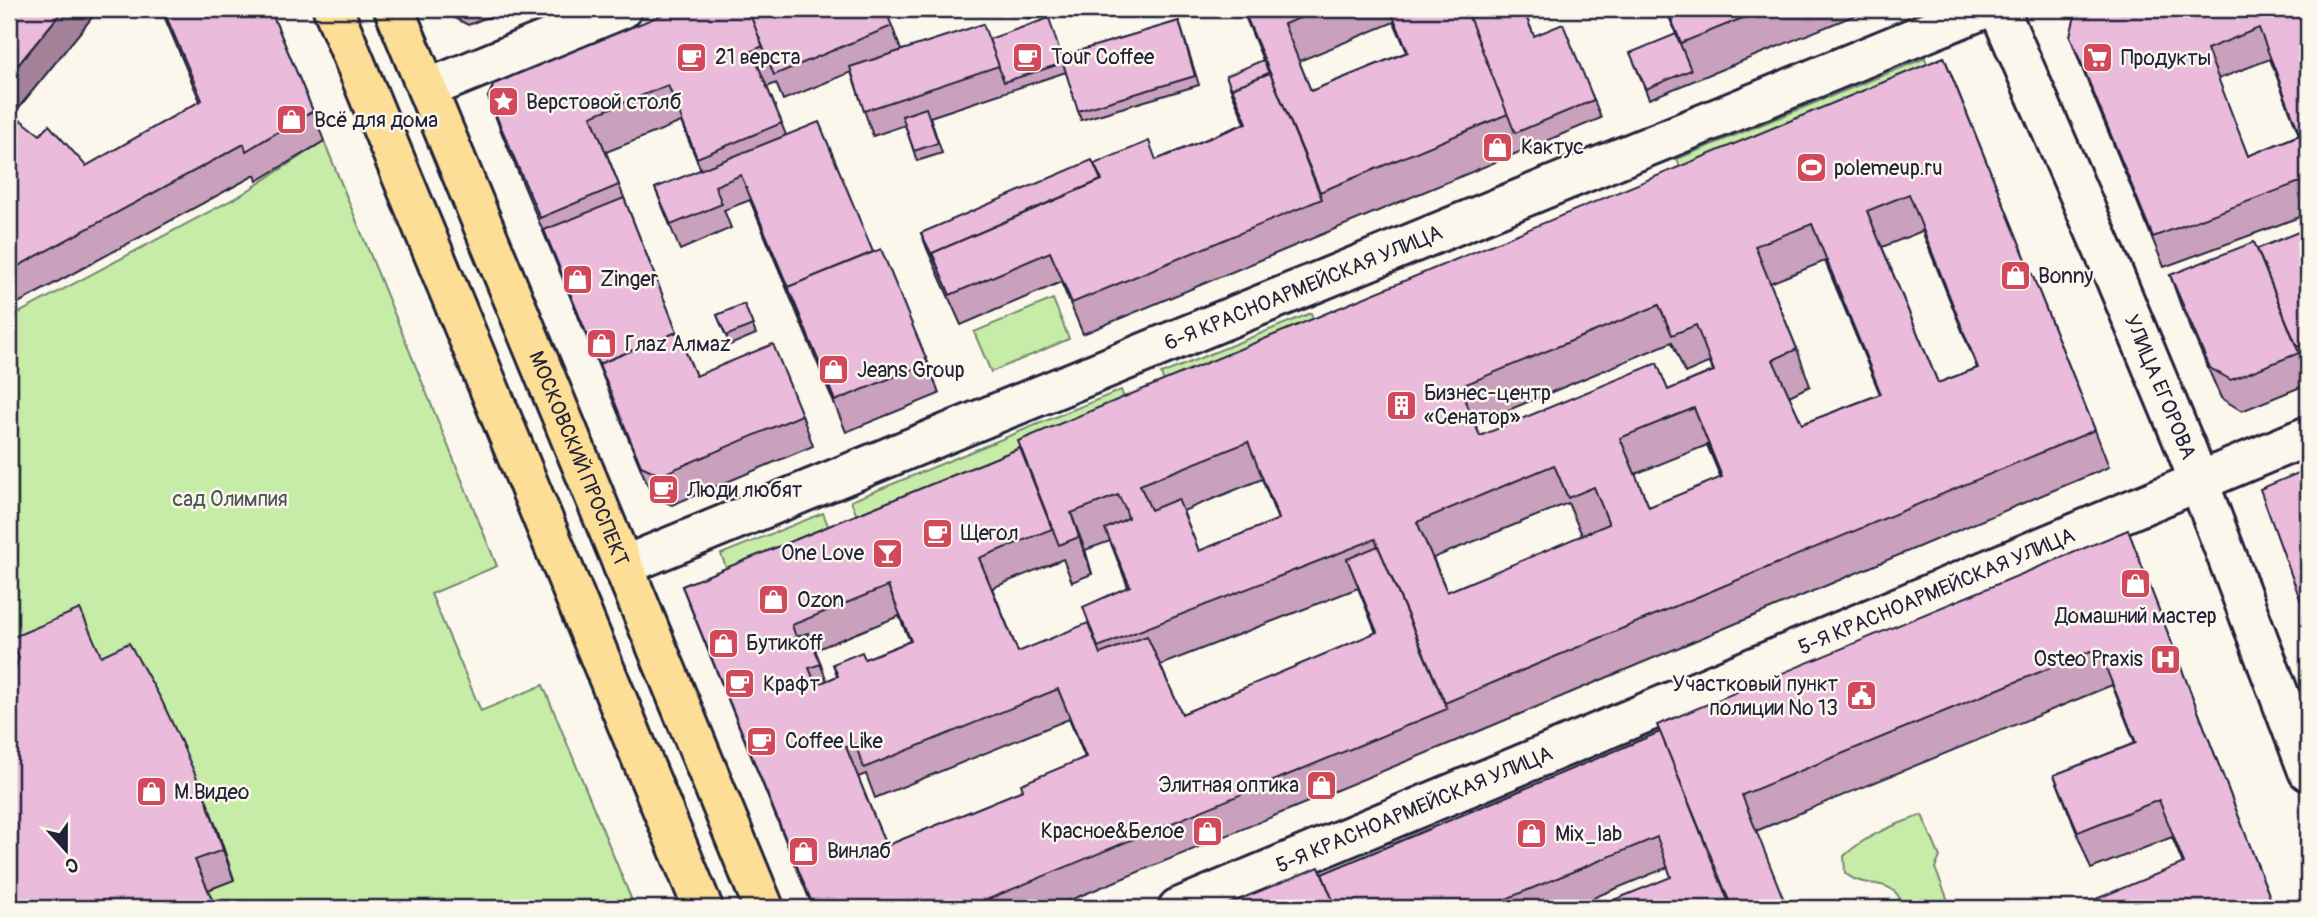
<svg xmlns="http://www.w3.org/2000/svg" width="2317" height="917" viewBox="0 0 2317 917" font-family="Pangolin,sans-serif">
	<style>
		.green { fill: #c6eca7; stroke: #748771; stroke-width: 2 }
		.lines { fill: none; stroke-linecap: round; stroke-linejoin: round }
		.minor-casing { stroke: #22223b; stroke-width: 44 }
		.major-casing { stroke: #22223b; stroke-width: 44 }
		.minor { stroke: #fbf7ec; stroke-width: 38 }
		.major { stroke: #fcde96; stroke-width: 38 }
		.wall { fill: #caa1bd; stroke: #22223b; stroke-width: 2; fill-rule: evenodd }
		.shaded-wall { fill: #a4839a; stroke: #22223b; stroke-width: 2 }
		.building { fill: #ebbbdc; stroke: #22223b; stroke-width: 2; fill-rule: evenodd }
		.labels { text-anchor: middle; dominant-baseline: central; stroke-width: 5; stroke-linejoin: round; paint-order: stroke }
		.poi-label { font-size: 21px; fill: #22223b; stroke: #fbf7ec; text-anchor: start }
		.street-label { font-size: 21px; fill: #22223b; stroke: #fbf7ec }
		.park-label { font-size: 21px; fill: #4b5456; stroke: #fbf7ec }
	</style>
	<rect width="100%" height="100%" fill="#fbf7ec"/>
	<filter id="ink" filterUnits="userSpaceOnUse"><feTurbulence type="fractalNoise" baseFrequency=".0143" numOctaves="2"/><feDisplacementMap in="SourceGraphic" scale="14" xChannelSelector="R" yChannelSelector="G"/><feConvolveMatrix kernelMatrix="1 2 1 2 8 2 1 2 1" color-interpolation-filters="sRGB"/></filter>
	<g filter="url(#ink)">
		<g class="green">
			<polygon points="1925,58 1934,83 1687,184 1677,159"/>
			<polygon points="324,141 497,566 431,594 481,711 543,685 635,908 9,908 9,318 241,195"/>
			<polygon points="1053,299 1069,339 991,372 974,332"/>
			<polygon points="1311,313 1321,338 1171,399 1161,374"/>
			<polygon points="1121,390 1130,415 861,526 851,501"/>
			<polygon points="823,513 833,538 731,580 721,554"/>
			<path d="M1922,815L1940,857L1935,868L1951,908H1904C1902,904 1900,897 1896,893C1882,878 1863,889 1845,873L1844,856C1866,835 1894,825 1922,815Z"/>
		</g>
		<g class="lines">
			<defs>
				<g id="minor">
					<path id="s1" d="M1999,9L2108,261L2186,448L2308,771"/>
					<polyline points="427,89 622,9"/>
					<path id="s2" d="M623,566L1984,9"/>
					<path id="s3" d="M1178,908L2308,436"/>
				</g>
				<g id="major">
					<polyline points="333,9 703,908"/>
					<path id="s4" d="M394,9L764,908"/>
				</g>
			</defs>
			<use href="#minor" class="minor-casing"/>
			<use href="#major" class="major-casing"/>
			<use href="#minor" class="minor"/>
			<use href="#major" class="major"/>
		</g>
		<g class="wall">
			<polygon points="9,9 17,110 9,102"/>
			<polygon points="161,9 270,9 313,111 324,141 257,181 255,175 9,308 9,133 40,135 86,166 200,101"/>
			<polygon points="451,9 508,9 468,25 455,18"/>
			<polygon points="1024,9 1055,9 1028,19"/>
			<path d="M1242,9H1523L1534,36L1594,100L1601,118L1522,151L1521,150L1522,151L1083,334L1061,282L961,325L928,251L921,233L1096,168L1156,160L1245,123L1229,85L1263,60ZM1394,22L1407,52L1311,91L1299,61Z"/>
			<polygon points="1666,9 1870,9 1649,99 1634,62 1679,42"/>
			<path d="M2308,9V214L2164,267L2081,66L2070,36ZM2270,59L2299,135L2248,156L2218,79Z"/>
			<polygon points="1179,21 1199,85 1081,120 1066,72 930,117 942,153 917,161 905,125 873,136 851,72 783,100 776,83 767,87 786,135 873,252 928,363 939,394 846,432 750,200 724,210 731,228 680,250 655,188 701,170 681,122 606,152 677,332 696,376 802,415 813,446 672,505 652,496 553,255 502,134 488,97 494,84 892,26 901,50 989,39 1062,56"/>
			<path d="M1944,57L2095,430L2109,467L1458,740L1051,908H813L694,616L682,586L1020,448ZM1922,231L1977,368L1938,383L1882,247ZM1825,261L1880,394L1802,424L1789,396L1810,386L1797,349L1770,283ZM1672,342L1685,373L1710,362L1713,371L1668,390L1480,436L1475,424ZM1707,445L1721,478L1649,507L1635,474ZM1262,479L1278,520L1199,551L1183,511ZM1568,503L1582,535L1608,525L1447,592L1433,558ZM1110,541L1128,587L1096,645L1018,652L992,588L1063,559L1072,582L1092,574L1085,550ZM1358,588L1376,633L1182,714L1160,665ZM899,616L910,641L865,659L833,664L837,676L827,681L815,650ZM1069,719L1085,757L1023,790L886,846L858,777L866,774L875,798Z"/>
			<polygon points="2308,228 2308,384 2242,411 2221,398 2181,306 2170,275 2261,258"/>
			<polygon points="744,304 756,334 730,345 717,315"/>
			<polygon points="2128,530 2274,908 2183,864 2172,837 2091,869 2054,775 2135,743 2112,685 1756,831 1671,877 1668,867 1569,908 1218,908 1322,874 1660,732"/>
			<polygon points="11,638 101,656 217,829 234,880 208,890 19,659"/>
		</g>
		<g class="shaded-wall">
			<polygon points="64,9 99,9 17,110 9,86 9,76"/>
			<polygon points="1071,513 1085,550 1092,574 1079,537"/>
			<polygon points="206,799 217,829 234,880 223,850"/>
		</g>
		<g class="building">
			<polygon points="9,9 64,9 9,76"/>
			<polygon points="163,9 270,9 313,111 246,151 244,144 9,271 9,133 21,120 40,135 49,125 86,166 202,100"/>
			<polygon points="676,9 748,9 763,46 752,51 782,123 697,158 668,85 591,116 619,185 540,218 488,97 494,84"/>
			<polygon points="748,9 885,9 892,26 774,75"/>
			<polygon points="1243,9 1322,9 1284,24 1311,91 1408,52 1390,9 1466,9 1508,114 1320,192"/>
			<polygon points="1466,9 1523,9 1534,36 1563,24 1594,100 1515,133"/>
			<polygon points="1667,9 1765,9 1681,43"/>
			<path d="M2084,9H2308V179L2153,237L2070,36L2076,12ZM2259,28L2300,135L2248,156L2207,49Z"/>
			<polygon points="1049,18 1061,56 1179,21 1195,76 1078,111 1063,63 1004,82 989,39"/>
			<polygon points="983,24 999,66 864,111 850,67"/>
			<polygon points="1676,34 1691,70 1646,89 1630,53"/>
			<path d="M1944,57L2095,430L1445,703L1375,539L1098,647L1083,607L1130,586L1105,529L1128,518L1125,508L1118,495L1071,513L1079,537L1059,545L1018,441ZM1909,194L1978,368L1938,383L1867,211ZM1812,224L1881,394L1802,424L1773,360L1797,349L1755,246ZM1659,305L1672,335L1696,325L1714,371L1668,390L1657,363L1480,436L1459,387ZM1694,408L1722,477L1649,507L1620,438ZM1248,442L1279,519L1199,551L1178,499L1151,510L1140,485ZM1554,465L1568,498L1594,487L1609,524L1447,592L1417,522Z"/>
			<polygon points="1263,60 1269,73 1232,88 1240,109 1226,76"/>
			<polygon points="1270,73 1322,199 1072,303 1050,252 950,295 932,253 1102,180 1094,164 1149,141 1156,160 1247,123 1232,88"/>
			<polygon points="926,108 938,143 914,151 902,116"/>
			<polygon points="819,122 873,252 788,287 790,292 741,175 715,186 722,204 671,225 655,188"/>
			<polygon points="1092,160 1101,180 932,253 937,265 921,233"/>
			<polygon points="624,198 677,332 599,364 601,369 544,230"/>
			<polygon points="2308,228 2308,342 2297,347 2257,249"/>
			<polygon points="2254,242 2299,353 2231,380 2210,368 2170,275"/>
			<polygon points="881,249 928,363 835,401 788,287"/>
			<polygon points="744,304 753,325 726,336 717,315"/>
			<polygon points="677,332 696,376 773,344 802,415 661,475 641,466 599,364"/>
			<path d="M1020,448L1052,529L979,558L1018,652L1088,623L1100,654L1147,636L1182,714L1377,632L1347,559L1378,546L1447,709L967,908H814L682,586ZM888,586L911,641L865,659L862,652L833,664L838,676L816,685L809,668L821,664L808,633L796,637L792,625ZM1058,689L1086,757L1021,784L1023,790L886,846L846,747L855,744L864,768Z"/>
			<polygon points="2308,469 2308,621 2260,489"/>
			<polygon points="2128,530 2274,908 2074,908 2184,863 2159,800 2078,832 2054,775 2136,743 2098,648 1742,795 1787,908 1732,908 1657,725"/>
			<polygon points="80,609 101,656 129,643 161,699 181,742 206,799 223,850 195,860 216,908 9,908 9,683 19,658 11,638"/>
			<polygon points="1660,732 1731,908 1594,908 1671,877 1657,837 1484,908 1336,908 1322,874"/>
			<polygon points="1319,867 1336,908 1218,908"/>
		</g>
	</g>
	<defs>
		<symbol id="cafe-square" viewBox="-11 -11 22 22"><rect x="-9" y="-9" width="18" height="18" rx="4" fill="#d1495b" stroke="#fbf7ec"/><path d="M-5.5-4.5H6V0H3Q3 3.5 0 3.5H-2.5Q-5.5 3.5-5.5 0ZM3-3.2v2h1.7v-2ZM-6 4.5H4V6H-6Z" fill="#fff"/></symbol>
		<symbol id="supermarket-square" viewBox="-11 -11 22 22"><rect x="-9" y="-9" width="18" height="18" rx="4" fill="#d1495b" stroke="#fbf7ec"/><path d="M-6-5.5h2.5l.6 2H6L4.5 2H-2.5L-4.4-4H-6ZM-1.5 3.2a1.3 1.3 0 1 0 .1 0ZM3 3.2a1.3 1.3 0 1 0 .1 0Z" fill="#fff"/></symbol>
		<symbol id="sight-square" viewBox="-11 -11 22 22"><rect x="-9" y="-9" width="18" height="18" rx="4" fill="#d1495b" stroke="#fbf7ec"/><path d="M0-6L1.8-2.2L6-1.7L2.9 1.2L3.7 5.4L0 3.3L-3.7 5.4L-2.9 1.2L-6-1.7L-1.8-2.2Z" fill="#fff"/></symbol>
		<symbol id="shop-square" viewBox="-11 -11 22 22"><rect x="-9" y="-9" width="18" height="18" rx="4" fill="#d1495b" stroke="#fbf7ec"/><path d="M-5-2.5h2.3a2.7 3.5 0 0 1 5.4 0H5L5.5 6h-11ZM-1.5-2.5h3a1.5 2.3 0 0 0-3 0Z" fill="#fff"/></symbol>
		<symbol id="stadium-square" viewBox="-11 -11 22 22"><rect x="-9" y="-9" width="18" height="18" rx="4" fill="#d1495b" stroke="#fbf7ec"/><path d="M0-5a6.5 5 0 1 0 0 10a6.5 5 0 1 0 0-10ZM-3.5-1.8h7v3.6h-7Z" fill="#fff"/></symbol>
		<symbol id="building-square" viewBox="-11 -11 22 22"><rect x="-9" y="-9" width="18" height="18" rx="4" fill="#d1495b" stroke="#fbf7ec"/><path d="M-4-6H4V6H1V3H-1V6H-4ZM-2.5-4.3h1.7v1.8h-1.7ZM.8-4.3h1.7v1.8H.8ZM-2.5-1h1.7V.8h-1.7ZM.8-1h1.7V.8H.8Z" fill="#fff"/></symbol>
		<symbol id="bar-square" viewBox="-11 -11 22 22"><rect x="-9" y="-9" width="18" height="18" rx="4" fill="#d1495b" stroke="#fbf7ec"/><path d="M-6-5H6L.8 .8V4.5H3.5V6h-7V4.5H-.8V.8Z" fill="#fff"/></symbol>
		<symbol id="hospital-square" viewBox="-11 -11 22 22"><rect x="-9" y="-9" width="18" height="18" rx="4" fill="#d1495b" stroke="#fbf7ec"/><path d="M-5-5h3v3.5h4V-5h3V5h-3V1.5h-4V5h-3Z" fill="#fff"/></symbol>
		<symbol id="civic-square" viewBox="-11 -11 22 22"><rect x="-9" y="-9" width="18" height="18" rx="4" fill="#d1495b" stroke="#fbf7ec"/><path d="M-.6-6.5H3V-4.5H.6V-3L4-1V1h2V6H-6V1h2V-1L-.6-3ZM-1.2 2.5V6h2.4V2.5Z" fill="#fff"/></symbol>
	</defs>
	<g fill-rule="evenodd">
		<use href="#cafe-square" x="674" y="40" width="35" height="35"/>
		<use href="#cafe-square" x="1010" y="40" width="35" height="35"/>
		<use href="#supermarket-square" x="2080" y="40" width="35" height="35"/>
		<use href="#sight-square" x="486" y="84" width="35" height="35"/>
		<use href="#shop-square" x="274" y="102" width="35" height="35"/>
		<use href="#shop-square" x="1480" y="130" width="35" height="35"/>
		<use href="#stadium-square" x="1794" y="150" width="35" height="35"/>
		<use href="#shop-square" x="1998" y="258" width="35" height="35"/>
		<use href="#shop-square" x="560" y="262" width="35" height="35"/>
		<use href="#shop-square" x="584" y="326" width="35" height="35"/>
		<use href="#shop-square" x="816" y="352" width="35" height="35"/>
		<use href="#building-square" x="1384" y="388" width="35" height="35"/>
		<use href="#cafe-square" x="646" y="472" width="35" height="35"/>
		<use href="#cafe-square" x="920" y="516" width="35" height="35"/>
		<use href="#bar-square" x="870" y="536" width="35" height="35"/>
		<use href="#shop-square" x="2118" y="566" width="35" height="35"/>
		<use href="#shop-square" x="756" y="582" width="35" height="35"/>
		<use href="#shop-square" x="706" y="626" width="35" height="35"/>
		<use href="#hospital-square" x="2148" y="642" width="35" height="35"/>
		<use href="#cafe-square" x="722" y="666" width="35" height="35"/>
		<use href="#civic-square" x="1844" y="678" width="35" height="35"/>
		<use href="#cafe-square" x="744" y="724" width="35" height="35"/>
		<use href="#shop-square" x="1304" y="768" width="35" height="35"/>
		<use href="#shop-square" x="134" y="774" width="35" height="35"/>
		<use href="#shop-square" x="1190" y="814" width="35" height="35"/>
		<use href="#shop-square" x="1514" y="816" width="35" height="35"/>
		<use href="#shop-square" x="786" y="834" width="35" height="35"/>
	</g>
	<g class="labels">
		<g class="poi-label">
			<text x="715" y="57">21 верста</text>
			<text x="1051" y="57">Tour Coffee</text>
			<text x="2121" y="58">Продукты</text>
			<text x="526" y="102">Верстовой столб</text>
			<text x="314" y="120">Всё для дома</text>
			<text x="1521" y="147">Кактус</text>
			<text x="1834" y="168">polemeup.ru</text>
			<text x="2038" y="276">Bonny</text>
			<text x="600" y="279">Zinger</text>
			<text x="625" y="344">Глаz Алмаz</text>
			<text x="857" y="370">Jeans Group</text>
			<text x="1424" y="393">Бизнес-центр<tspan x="1424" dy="24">«Сенатор»</tspan></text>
			<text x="687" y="490">Люди любят</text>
			<text x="960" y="533">Щегол</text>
			<text x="864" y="553" text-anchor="end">One Love</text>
			<text x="797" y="600">Ozon</text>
			<text x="2136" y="616" text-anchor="middle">Домашний мастер</text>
			<text x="746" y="643">Бутикоff</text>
			<text x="2143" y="659" text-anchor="end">Osteo Praxis</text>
			<text x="763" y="684">Крафт</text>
			<text x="1838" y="684" text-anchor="end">Участковый пункт<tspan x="1838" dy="24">полиции № 13</tspan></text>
			<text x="785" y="741">Coffee Like</text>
			<text x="1299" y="785" text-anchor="end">Элитная оптика</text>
			<text x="174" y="792">М.Видео</text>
			<text x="1184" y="831" text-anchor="end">Красное&amp;Белое</text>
			<text x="1555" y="834">Mix_lab</text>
			<text x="827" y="851">Винлаб</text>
		</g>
		<g class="street-label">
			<text stroke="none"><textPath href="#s2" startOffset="735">6-Я КРАСНОАРМЕЙСКАЯ УЛИЦА</textPath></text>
			<text stroke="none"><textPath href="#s1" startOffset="411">УЛИЦА ЕГОРОВА</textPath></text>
			<text stroke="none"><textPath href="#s4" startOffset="486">МОСКОВСКИЙ ПРОСПЕКТ</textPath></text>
			<text stroke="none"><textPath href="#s3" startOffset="822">5-Я КРАСНОАРМЕЙСКАЯ УЛИЦА</textPath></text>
			<text stroke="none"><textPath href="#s3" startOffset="256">5-Я КРАСНОАРМЕЙСКАЯ УЛИЦА</textPath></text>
		</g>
		<g class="park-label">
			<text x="230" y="499">сад Олимпия</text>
		</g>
	</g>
	<rect width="2317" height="917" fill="none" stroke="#fbf7ec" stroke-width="35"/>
	<rect x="18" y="18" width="2282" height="882" fill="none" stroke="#22223b" stroke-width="2.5" filter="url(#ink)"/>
	<g transform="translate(66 850) rotate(159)" stroke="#fbf7ec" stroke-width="5" paint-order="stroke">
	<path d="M0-5L12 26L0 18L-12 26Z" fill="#22223b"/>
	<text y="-10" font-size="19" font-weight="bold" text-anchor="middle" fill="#22223b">С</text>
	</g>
</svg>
